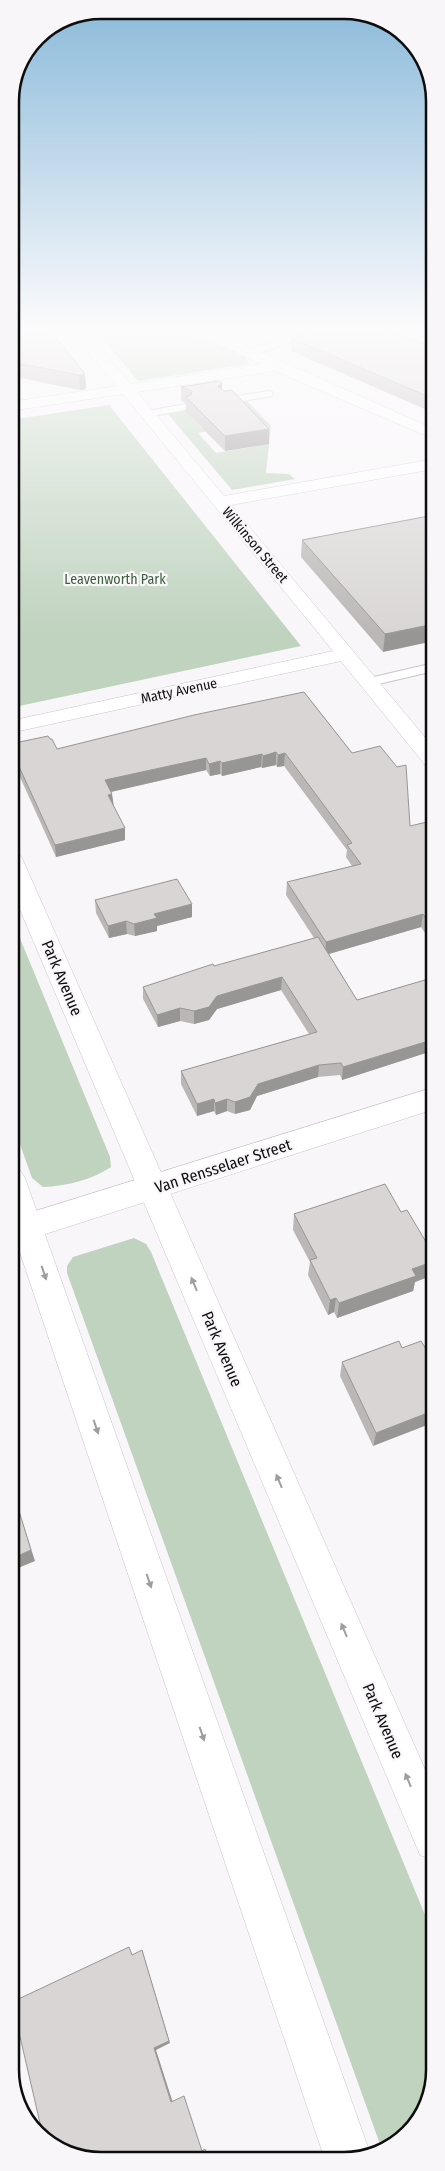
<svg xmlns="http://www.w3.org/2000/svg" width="445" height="2171" viewBox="0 0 445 2171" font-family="'Fira Sans Condensed',sans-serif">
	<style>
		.green { fill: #bfd3be }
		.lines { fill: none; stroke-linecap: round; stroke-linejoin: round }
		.service-casing { stroke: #c7c5c8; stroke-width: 2 }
		.minor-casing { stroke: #c7c5c8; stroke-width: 1 }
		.tertiary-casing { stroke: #c7c5c8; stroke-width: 1 }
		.secondary-casing { stroke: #c7c5c8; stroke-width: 1 }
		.service { fill: #fff; fill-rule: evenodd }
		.minor { fill: #fff; fill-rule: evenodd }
		.tertiary { fill: #fff; fill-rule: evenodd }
		.secondary { fill: #fff; fill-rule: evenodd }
		.wall { fill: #bbb7b7 }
		.shaded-wall { fill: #989595 }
		.building { fill: #d9d5d5; stroke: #989595 }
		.oneway { fill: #9f9e9f }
		.labels { text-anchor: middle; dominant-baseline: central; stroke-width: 4.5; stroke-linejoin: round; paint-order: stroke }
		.far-street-label { font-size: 14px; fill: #0e0d0e; stroke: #f9f6f9 }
		.far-park-label { font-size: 14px; fill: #3b5f3b; stroke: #f9f6f9 }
		.street-label { font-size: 16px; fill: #0e0d0e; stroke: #f9f6f9 }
		.rim { fill: none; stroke: #0e0d0e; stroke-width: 2.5 }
	</style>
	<rect width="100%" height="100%" fill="#f9f6f9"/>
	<g class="green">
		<polygon points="95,330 184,330 245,356 249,364 138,381"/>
		<polygon points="247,401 271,426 266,473 289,474 295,479 232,490 168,414 186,411 202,429 207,429 209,431 198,433 216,453 263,445 231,404"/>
		<polygon points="109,405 301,646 10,708 10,420"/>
		<path d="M10,914L110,1157L111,1167C92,1180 66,1186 43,1187L32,1178L10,1116Z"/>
		<polygon points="134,1238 146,1244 151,1252 435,1939 435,2076 412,2130 381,2147 67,1273 67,1266 73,1257"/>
	</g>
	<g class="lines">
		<defs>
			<g id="service">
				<polygon points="308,330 323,330 254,355 250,356 245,353 246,351"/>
				<polygon points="268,391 272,392 273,394 272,396 225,404 220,401 225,398"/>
				<polygon points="186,404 191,407 190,409 147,417 141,414 147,411"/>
				<polygon points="434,663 434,671 370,686 365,685 363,682 365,679"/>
			</g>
			<g id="minor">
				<polygon points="69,330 83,330 131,384 261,364 195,333 193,330 211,330 434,429 434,439 429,437 275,371 137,392 224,496 434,459 434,469 231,505 434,748 434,767 426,766 341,661 10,733 10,721 333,651 123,394 10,411 10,402 117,386"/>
				<polygon points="10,851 18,853 22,858 435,1792 435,1861 420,1855 10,886"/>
				<polygon points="10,1166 20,1170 25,1178 370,2153 356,2160 325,2160 10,1223"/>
			</g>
			<polygon id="tertiary" points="435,1087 435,1109 11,1245 10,1219"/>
			<polygon id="secondary" points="394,330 413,330 434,338 434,347 396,333"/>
		</defs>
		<use href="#service" class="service-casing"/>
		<use href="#minor" class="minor-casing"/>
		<use href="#tertiary" class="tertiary-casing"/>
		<use href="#secondary" class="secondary-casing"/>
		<use href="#service" class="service"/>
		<use href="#minor" class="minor"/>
		<use href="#tertiary" class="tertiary"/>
		<use href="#secondary" class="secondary"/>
	</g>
	<g class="wall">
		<polygon points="10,330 85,374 86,389 80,390 10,376"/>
		<polygon points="291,338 434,348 434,413 291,351"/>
		<polygon points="181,387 222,390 269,429 269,444 225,451 186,412 186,403 181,401"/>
		<polygon points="434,515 383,652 301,557 302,540"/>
		<polygon points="304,692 410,826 434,831 434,946 421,927 329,954 357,1000 435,977 435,1050 342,1080 340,1075 318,1077 257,1096 250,1110 235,1114 227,1111 216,1115 214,1111 197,1116 181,1084 181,1071 309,1034 281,990 217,1009 209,1020 194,1024 180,1021 158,1027 143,999 143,987 314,938 286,895 287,882 352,866 346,857 347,850 284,766 277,767 276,765 262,768 261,767 222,776 220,774 210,776 206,770 111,792 112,794 113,807 125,840 56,857 11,757 10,744 50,739 57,749"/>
		<polygon points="95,900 192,904 192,917 157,926 157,931 135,936 127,934 109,938 96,913"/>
		<polygon points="294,1214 433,1275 415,1282 413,1291 337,1318 334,1312 328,1315 308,1275 310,1262 293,1230"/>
		<polygon points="399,1341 373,1446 340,1376 342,1362"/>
		<polygon points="435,1490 435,1526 431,1520 434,1513 431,1507 435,1495 434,1493"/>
	</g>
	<g class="shaded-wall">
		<polygon points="85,374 86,389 80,390 79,375"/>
		<polygon points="12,379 14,394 10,395 10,380"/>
		<polygon points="222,383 222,398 218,386"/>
		<polygon points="269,429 269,444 225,451 225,436"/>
		<polygon points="434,624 434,641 383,652 385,634"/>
		<polygon points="276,752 276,765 262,768 263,756"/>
		<polygon points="285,753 284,766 277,767 278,755"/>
		<polygon points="262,754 261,767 222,776 222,763"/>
		<polygon points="206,758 206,770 106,793 105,780"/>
		<polygon points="220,761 220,774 210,776 209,764"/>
		<polygon points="112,794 114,807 108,795"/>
		<polygon points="125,828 125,840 56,857 55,845"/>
		<polygon points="192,904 192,917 157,926 157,931 135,936 134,924 154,914"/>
		<polygon points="423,914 421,927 325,955 326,942"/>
		<polygon points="126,921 127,934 109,938 108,926"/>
		<polygon points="282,977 281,990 217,1009 209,1020 194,1024 194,1011 217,996"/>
		<polygon points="180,1008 180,1021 158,1027 157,1015"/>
		<polygon points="435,1039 435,1050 342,1080 343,1067"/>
		<polygon points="319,1065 318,1077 257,1096 250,1110 235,1114 235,1102 258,1084"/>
		<polygon points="214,1099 214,1111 197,1116 197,1104"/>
		<polygon points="227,1099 227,1111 216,1115 215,1103"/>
		<polygon points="435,1261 435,1269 433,1275 415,1282 413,1291 337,1318 339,1303 412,1269"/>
		<polygon points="336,1298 334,1312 328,1315 330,1300"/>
		<polygon points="435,1410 435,1422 373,1446 376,1433"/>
		<polygon points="15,1499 35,1561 11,1571 11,1559"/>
		<polygon points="142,1950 170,2043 156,2050 173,2103 171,2102 154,2048"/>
	</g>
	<g class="building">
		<polygon points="10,330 50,330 85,374 79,375 10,362"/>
		<polygon points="314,330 388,330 434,348 434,399 291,338"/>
		<polygon points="219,381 222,383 218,386 219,388 225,391 232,390 269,429 225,436 186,397 191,395 192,391 181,387"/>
		<polygon points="434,515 434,624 385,634 302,540"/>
		<polygon points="304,692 352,753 380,746 397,767 406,765 410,826 427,822 434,831 434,930 423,914 326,942 287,882 361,864 347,845 352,843 285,753 278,755 276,752 263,756 262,754 222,763 220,761 209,764 206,758 105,780 112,794 108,795 125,828 55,845 10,747 10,744 48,736 50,739 52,739 57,749 194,715"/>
		<polygon points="177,879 192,904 154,914 157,918 134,924 126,921 108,926 95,900"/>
		<polygon points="318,937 357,1000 435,977 435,1039 343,1067 341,1063 319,1065 258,1084 250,1097 235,1102 227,1099 215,1103 214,1099 197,1104 181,1071 317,1032 282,977 217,996 209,1007 194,1011 180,1008 157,1015 143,987 213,964 214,966"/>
		<polygon points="385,1184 401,1212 407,1210 435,1257 435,1261 412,1269 416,1276 339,1303 336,1298 330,1300 310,1260 317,1258 294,1214"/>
		<polygon points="399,1341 402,1348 421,1341 426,1349 435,1346 435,1410 376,1433 342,1362"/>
		<polygon points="12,1488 31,1550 11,1559 11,1489"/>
		<polygon points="129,1947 132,1955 142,1950 169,2041 154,2048 171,2102 184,2096 202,2151 205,2149 208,2160 82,2159 43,2136 12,2002"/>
	</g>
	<defs><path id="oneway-solid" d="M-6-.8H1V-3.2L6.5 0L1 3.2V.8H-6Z" transform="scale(1.25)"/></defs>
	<g class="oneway">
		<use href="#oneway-solid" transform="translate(44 1273) rotate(71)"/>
		<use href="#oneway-solid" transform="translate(194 1284) rotate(-113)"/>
		<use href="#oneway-solid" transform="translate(96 1427) rotate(71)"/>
		<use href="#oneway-solid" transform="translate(279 1481) rotate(-113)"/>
		<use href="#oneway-solid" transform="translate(149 1581) rotate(71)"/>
		<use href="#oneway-solid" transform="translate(344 1630) rotate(-113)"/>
		<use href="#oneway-solid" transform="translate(202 1734) rotate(71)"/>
		<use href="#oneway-solid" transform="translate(408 1780) rotate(-113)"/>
	</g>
	<linearGradient id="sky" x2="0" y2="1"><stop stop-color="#8abada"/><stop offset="0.52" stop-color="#fcfbfc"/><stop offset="1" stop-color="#fcfbfc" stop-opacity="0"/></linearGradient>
	<rect width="445" height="634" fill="url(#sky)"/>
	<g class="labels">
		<g class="far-street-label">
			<text transform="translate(255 545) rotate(50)">Wilkinson Street</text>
			<text transform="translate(179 691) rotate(-12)">Matty Avenue</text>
		</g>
		<g class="far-park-label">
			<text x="115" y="579">Leavenworth Park</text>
		</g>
		<g class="street-label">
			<text transform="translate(62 978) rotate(67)">Park Avenue</text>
			<text transform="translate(223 1166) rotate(-18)">Van Rensselaer Street</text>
			<text transform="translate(222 1349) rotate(67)">Park Avenue</text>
			<text transform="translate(383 1721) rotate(67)">Park Avenue</text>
		</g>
	</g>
	<path d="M0 0H445V2171H0ZM101 19H344A82 82 0 0 1 426 101V2070A82 82 0 0 1 344 2152H101A82 82 0 0 1 19 2070V101A82 82 0 0 1 101 19Z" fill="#f9f6f9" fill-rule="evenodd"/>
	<path class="rim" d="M101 19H344A82 82 0 0 1 426 101V2070A82 82 0 0 1 344 2152H101A82 82 0 0 1 19 2070V101A82 82 0 0 1 101 19Z"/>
</svg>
